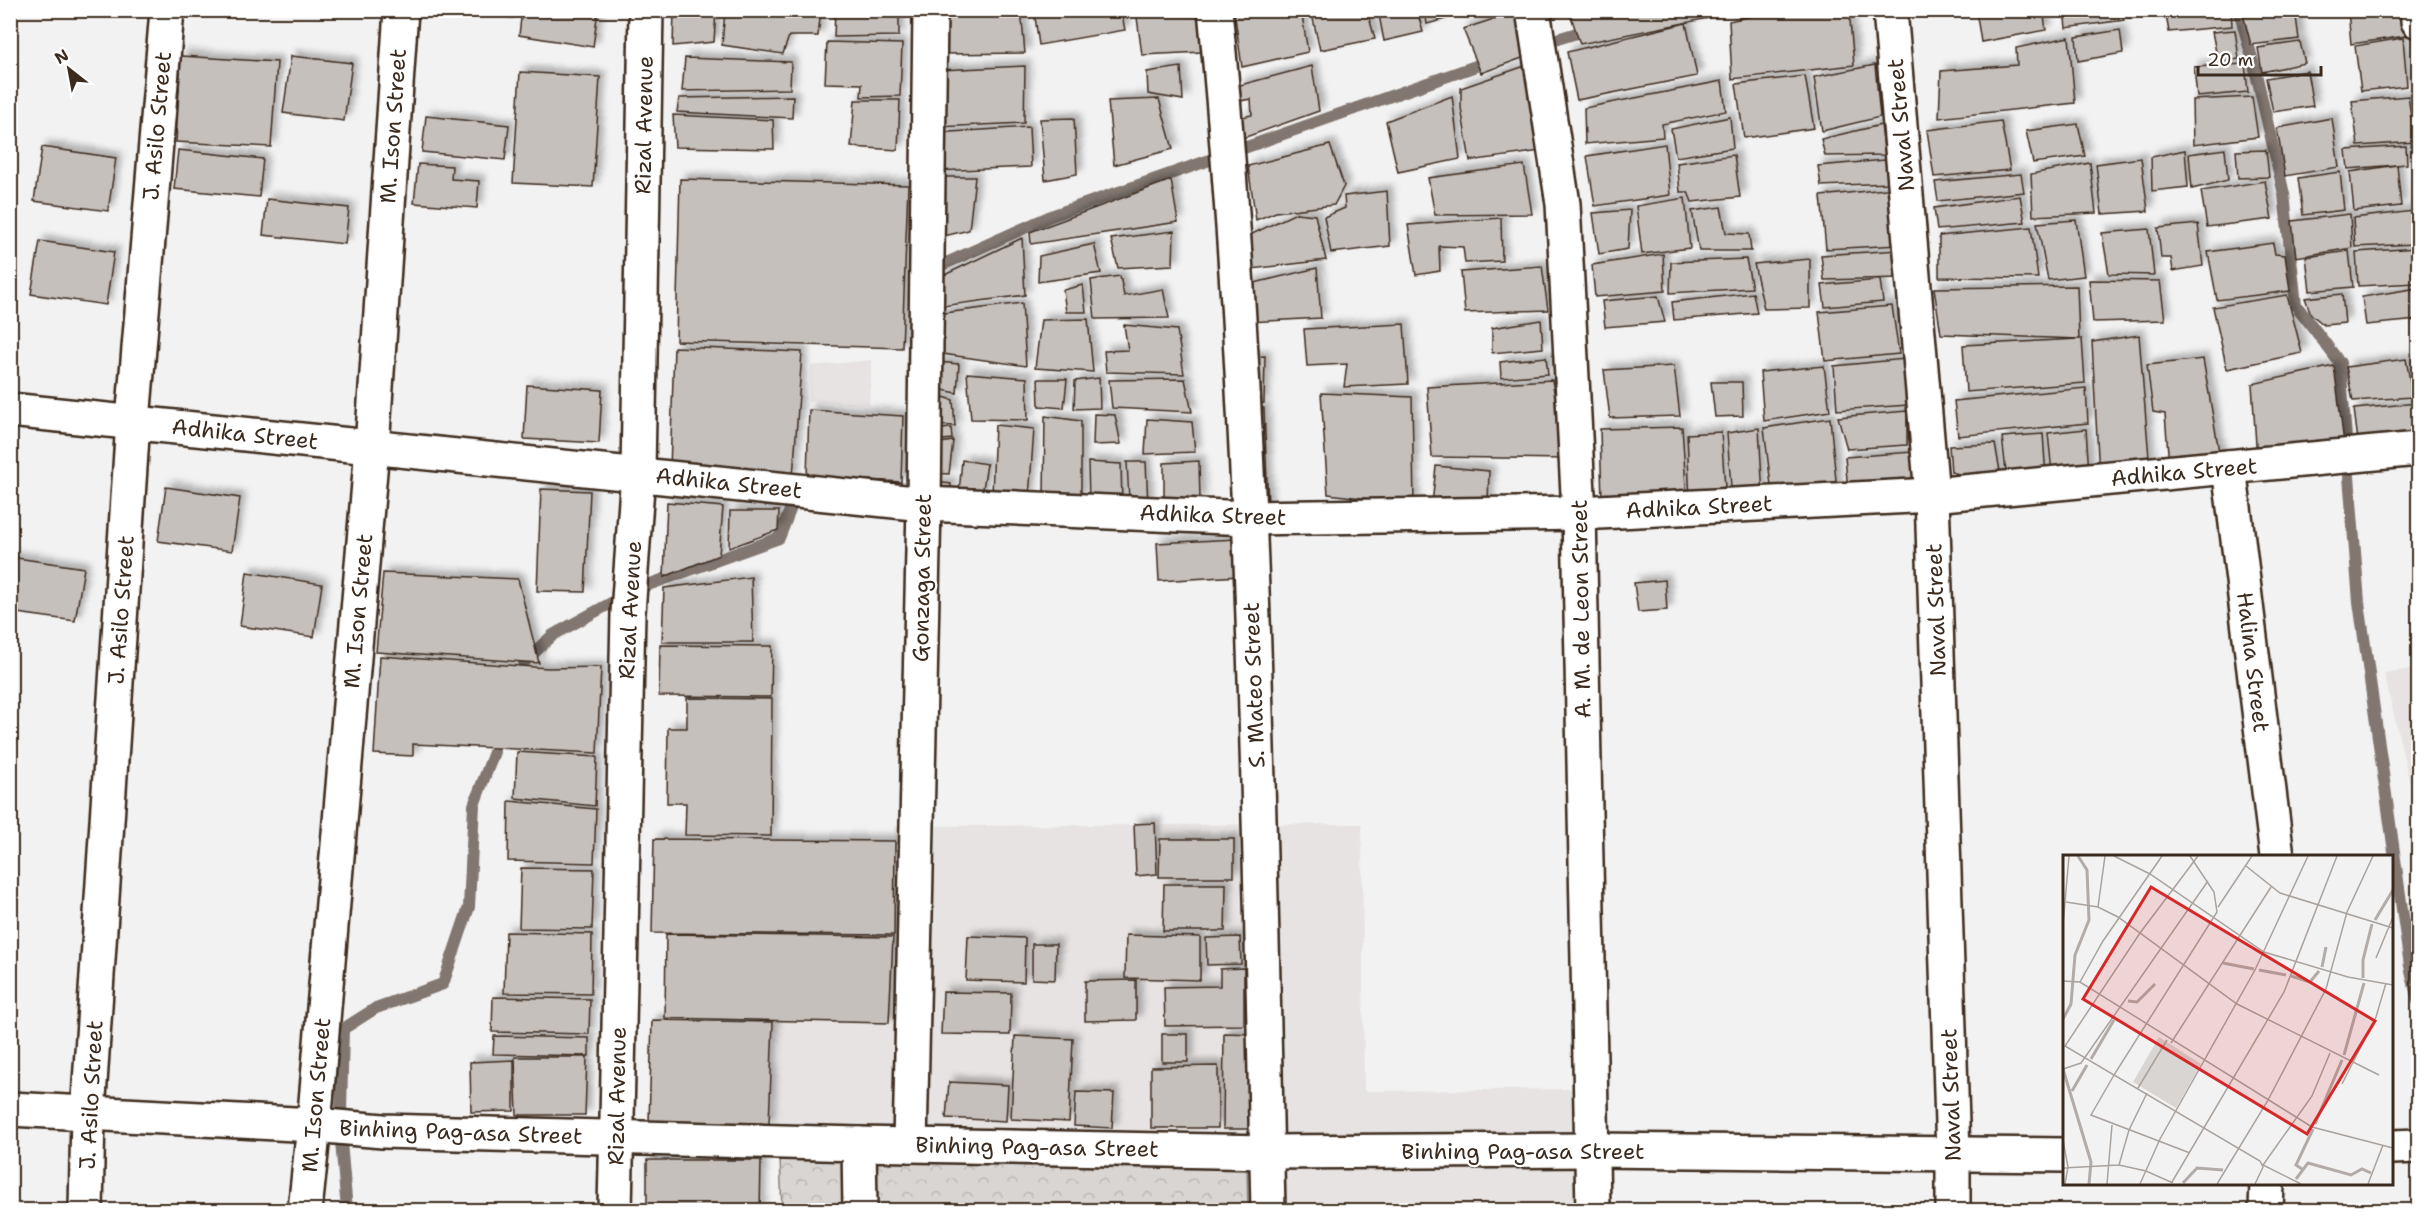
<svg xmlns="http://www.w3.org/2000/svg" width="2429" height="1221" viewBox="0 0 2429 1221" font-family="'Shantell Sans',sans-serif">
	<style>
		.built { fill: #e6e3e2 }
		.forest { fill: url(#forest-crowns); stroke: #8a8078; stroke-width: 1.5 }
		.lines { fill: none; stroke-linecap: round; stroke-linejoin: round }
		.stream { stroke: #827770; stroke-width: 12 }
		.building { fill: #c6c0bd; stroke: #3b2a1e; stroke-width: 1.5; filter: url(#shadow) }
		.minor-casing { stroke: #3b2a1e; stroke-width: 38 }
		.tertiary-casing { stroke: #3b2a1e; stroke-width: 38 }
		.secondary-casing { stroke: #3b2a1e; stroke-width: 38 }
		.minor { stroke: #fff; stroke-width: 33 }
		.tertiary { stroke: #fff; stroke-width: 33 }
		.secondary { stroke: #fff; stroke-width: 33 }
		.labels { text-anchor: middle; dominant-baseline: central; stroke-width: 4.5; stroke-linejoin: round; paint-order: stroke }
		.street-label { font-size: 22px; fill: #3b2a1e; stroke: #fff }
		.inset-river { fill: none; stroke: #b2aba7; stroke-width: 3 }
		.inset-road { fill: none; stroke: #a9a29d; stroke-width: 1.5 }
		.view { fill: #d62828; fill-opacity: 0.15; stroke: #d62828; stroke-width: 3 }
		.inset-edge { fill: none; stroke: #3b2a1e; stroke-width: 3 }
	</style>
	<defs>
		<pattern id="forest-crowns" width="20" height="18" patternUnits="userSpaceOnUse" patternTransform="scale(1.5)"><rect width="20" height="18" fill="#d8d5d2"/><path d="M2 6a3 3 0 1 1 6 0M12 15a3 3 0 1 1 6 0" fill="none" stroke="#bab7b4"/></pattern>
		<filter id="shadow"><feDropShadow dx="5.5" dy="-5.5" stdDeviation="3" flood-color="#0004"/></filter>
	</defs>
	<rect width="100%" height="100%" fill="#f3f2f2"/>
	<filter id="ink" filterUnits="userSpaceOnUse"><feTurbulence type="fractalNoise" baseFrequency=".0167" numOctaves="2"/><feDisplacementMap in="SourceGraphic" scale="12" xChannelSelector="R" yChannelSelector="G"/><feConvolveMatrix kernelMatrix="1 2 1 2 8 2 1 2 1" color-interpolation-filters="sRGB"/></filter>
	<g filter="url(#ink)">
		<g class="built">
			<polygon points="872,360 869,405 808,402 811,366"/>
			<polygon points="2418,668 2418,818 2384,673"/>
			<polygon points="1362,824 1364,1091 1578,1089 1579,1210 1216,1210 889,1162 770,1156 774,1020 889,1023 894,826"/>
		</g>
		<polygon class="forest" points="780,1157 889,1162 1247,1167 1248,1210 782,1210"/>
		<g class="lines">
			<g class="stream">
				<polyline points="2239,10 2255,69 2284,194 2296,305 2340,363 2359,602 2410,966 2418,1001"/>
				<polyline points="1541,44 1590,29"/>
				<polyline points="942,265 1051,216 1493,60"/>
				<polyline points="645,586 779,538 792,505"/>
				<polyline points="524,662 553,635 613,602"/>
				<polyline points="341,1113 343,1029 376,1008 443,984 469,907 474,805 494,752"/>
				<polyline points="341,1142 347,1210"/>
			</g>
		</g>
		<g class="building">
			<polygon points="444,10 514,10 513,18"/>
			<polygon points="522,10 598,10 593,47 519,35"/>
			<polygon points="674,10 716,10 714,42 673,46"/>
			<polygon points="725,10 821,10 818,36 789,36 783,54 722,45"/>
			<polygon points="835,10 899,10 899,36 834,37"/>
			<polygon points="939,10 1021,10 1025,53 940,54"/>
			<polygon points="1034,10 1121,10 1125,30 1039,45"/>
			<polygon points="1136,10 1197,10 1203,52 1142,55"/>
			<polygon points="1234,10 1301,10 1308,52 1242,67"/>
			<polygon points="1311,10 1367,10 1375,39 1320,50"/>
			<polygon points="1378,10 1417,10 1423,32 1384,41"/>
			<polygon points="1425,10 1479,10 1427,24"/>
			<polygon points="1569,10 1718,10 1719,16 1580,44"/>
			<polygon points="1779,10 1849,10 1854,65 1732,79 1729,21"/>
			<polygon points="1976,10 2043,10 2046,30 1981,42"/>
			<polygon points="2064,10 2122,10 2124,20 2066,28"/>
			<polygon points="2127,10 2152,10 2152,14 2128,18"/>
			<polygon points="2165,10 2231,10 2232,26 2169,32"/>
			<polygon points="2280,10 2295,10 2299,39 2251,45 2243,14"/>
			<polygon points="2348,10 2403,10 2406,36 2351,44"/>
			<polygon points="1515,12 1525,57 1481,73 1463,29"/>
			<polygon points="1686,23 1697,76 1577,100 1567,52"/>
			<polygon points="2120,30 2123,53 2078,61 2076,37"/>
			<polygon points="2235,30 2239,59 2218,62 2212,32"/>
			<polygon points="2069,37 2075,103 1939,118 1941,71 2017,65 2016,48"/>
			<polygon points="2403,38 2407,86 2361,91 2355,46"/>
			<polygon points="827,42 902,44 900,96 861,97 862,84 825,83"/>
			<polygon points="2300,42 2305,63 2262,72 2258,48"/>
			<polygon points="181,56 277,62 271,147 176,142"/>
			<polygon points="291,56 352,63 344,121 283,113"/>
			<polygon points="685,58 791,62 790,89 682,91"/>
			<polygon points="2245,64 2248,92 2197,97 2194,67"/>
			<polygon points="1875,65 1880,117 1822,131 1814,77"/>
			<polygon points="1025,66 1024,123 937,127 940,70"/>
			<polygon points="1312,66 1319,111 1243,138 1242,117 1252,115 1251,99 1240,101 1240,85"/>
			<polygon points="1525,66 1548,150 1470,161 1461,108 1461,88"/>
			<polygon points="1181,67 1183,100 1148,94 1147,72"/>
			<polygon points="2307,71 2313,106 2273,112 2266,78"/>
			<polygon points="520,72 600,77 593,187 513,183"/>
			<polygon points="1805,76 1814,128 1744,138 1736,84"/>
			<polygon points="1722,81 1726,111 1662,124 1663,137 1585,144 1584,108"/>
			<polygon points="793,96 792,118 677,112 679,98"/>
			<polygon points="1452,96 1460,159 1398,172 1386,121"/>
			<polygon points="2408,96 2415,142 2358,146 2352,101"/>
			<polygon points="2252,97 2258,137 2193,145 2192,100"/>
			<polygon points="1159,99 1173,149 1114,165 1108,101"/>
			<polygon points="855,100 900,100 898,150 851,147"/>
			<polygon points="673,115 773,120 774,149 675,147"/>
			<polygon points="426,116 509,125 505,160 422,152"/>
			<polygon points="1730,117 1733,148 1676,157 1671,129"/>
			<polygon points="1074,118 1077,174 1045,180 1040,119"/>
			<polygon points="2332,118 2339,167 2285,176 2277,128"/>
			<polygon points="2001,121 2010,170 1934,177 1927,130"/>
			<polygon points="2078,124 2085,156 2033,163 2026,131"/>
			<polygon points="1881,125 1885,155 1825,156 1821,139"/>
			<polygon points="1029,127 1031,167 936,171 935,133"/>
			<polygon points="1665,144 1670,195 1595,206 1587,156"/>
			<polygon points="1330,145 1344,186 1334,205 1276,212 1256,220 1248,166"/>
			<polygon points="2406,146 2407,164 2348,169 2346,150"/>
			<polygon points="42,147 116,158 108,211 34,201"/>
			<polygon points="2225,149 2228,180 2192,189 2189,154"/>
			<polygon points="178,150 263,159 259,197 174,189"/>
			<polygon points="2185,150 2188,187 2152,191 2151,157"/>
			<polygon points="2266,150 2269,177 2238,178 2236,151"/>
			<polygon points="1734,155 1740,197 1692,202 1688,192 1680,192 1677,163"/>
			<polygon points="2141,158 2148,211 2102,214 2096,164"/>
			<polygon points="1885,160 1889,183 1821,186 1818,166"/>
			<polygon points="2090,163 2096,213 2033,216 2031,174"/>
			<polygon points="418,164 452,166 451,179 479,181 477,208 414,203"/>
			<polygon points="1524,165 1532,214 1435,215 1428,178"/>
			<polygon points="2397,165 2401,206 2354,211 2350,172"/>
			<polygon points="2340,172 2344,210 2303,215 2298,178"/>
			<polygon points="2021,174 2024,192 1938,201 1935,182"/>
			<polygon points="934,177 975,177 969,230 932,239"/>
			<polygon points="680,179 908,185 902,348 676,341"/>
			<polygon points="1171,180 1178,222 1031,244 1030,232"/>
			<polygon points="2265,181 2272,219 2207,227 2201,191"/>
			<polygon points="1894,188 1899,245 1826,249 1821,196"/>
			<polygon points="1387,191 1390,246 1331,253 1324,217 1345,208 1344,196"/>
			<polygon points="2020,196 2025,222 1937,230 1934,208"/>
			<polygon points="1685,198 1690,248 1642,254 1636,206"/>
			<polygon points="267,199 349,208 345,244 263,235"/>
			<polygon points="1721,207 1726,233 1749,234 1751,251 1699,251 1692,211"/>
			<polygon points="1630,210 1628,249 1599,254 1593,213"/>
			<polygon points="2414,211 2414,244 2355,247 2353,218"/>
			<polygon points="1296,213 1315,215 1326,260 1252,269 1250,235"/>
			<polygon points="2350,214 2352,248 2296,257 2292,221"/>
			<polygon points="1501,218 1502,261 1465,263 1463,247 1439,246 1440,271 1416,275 1408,225"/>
			<polygon points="2076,220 2084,276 2048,280 2037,223"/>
			<polygon points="2198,224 2203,266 2173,271 2171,258 2161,258 2158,228"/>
			<polygon points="2031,227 2038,278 1939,277 1939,236"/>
			<polygon points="2149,229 2154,275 2109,274 2102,233"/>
			<polygon points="1174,231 1173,265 1118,268 1111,239"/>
			<polygon points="1022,238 1025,295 935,307 936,279"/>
			<polygon points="40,241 114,252 106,305 31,294"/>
			<polygon points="2273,243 2275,254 2285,255 2290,291 2217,300 2208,252"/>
			<polygon points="1094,244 1101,273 1038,282 1039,256"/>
			<polygon points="2418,248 2418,283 2358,286 2356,252"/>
			<polygon points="1900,250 1899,278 1824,280 1821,255"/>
			<polygon points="2349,251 2353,287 2310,291 2306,257"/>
			<polygon points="1663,254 1665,291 1595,297 1592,265"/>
			<polygon points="1746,259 1752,288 1670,293 1671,262"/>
			<polygon points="1810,259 1810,308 1764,309 1754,264"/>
			<polygon points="1542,266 1548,310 1465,313 1461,272"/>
			<polygon points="1317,268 1321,318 1250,322 1250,284"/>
			<polygon points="1120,276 1124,296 1163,289 1169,318 1095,319 1091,280"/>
			<polygon points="1880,280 1883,302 1825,307 1822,285"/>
			<polygon points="2089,280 2160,281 2165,320 2093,322"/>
			<polygon points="1083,285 1086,312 1066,312 1063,290"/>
			<polygon points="2077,286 2079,339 1941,334 1934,288"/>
			<polygon points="2418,288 2418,320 2366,325 2362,297"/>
			<polygon points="1753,293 1757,313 1674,320 1672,302"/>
			<polygon points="2342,294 2345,323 2324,325 2311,314 2305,298"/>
			<polygon points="2287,295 2302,353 2227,369 2213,307"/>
			<polygon points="1658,296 1665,322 1605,327 1602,301"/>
			<polygon points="1022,303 1026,366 936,353 937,314"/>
			<polygon points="1892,306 1899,354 1825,361 1819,312"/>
			<polygon points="1088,319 1093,372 1035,368 1041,320"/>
			<polygon points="1541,320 1543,348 1492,353 1492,328"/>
			<polygon points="1404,324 1408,384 1344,387 1347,364 1307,366 1304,329"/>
			<polygon points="1124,325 1177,330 1184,374 1106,372 1104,351 1128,350"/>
			<polygon points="2139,335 2150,470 2099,476 2092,342"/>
			<polygon points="2079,339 2082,339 2085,383 1966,392 1963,345"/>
			<polygon points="674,347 802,352 793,477 670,470"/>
			<polygon points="1265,356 1264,403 1252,403 1249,357"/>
			<polygon points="1546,357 1548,374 1501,378 1500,362"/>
			<polygon points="1905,359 1909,405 1837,410 1834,366"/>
			<polygon points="2203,359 2221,463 2169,465 2165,414 2153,412 2147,365"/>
			<polygon points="2406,359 2413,397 2353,401 2346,367"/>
			<polygon points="937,362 959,364 957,393 933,388"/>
			<polygon points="1674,366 1680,416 1610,418 1604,370"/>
			<polygon points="1824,366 1830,411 1764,421 1760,372"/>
			<polygon points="2334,366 2345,451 2257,460 2252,384"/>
			<polygon points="967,373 1027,378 1028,420 971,419"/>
			<polygon points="1099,378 1100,408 1074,409 1075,381"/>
			<polygon points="1038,379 1067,379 1064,408 1039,406"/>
			<polygon points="1185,379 1192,412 1112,408 1109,380"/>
			<polygon points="1552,380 1566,459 1432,457 1427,387"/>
			<polygon points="1711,382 1742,382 1743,416 1715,417"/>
			<polygon points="527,385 602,390 599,443 524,439"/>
			<polygon points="2086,388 2088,423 1958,436 1954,401"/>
			<polygon points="931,393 953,400 955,426 932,425"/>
			<polygon points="1321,393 1412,397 1414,504 1328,494"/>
			<polygon points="2418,403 2418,443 2359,449 2354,409"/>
			<polygon points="1264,408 1268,505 1255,508 1249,410"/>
			<polygon points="809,410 903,416 901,482 807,476"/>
			<polygon points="1907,411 1907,445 1847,449 1838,417"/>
			<polygon points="1094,414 1115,415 1121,444 1093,445"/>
			<polygon points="1045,416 1081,421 1081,499 1044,496"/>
			<polygon points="1830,418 1837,491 1772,494 1764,428"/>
			<polygon points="1147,419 1192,422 1195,452 1145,454"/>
			<polygon points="995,425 1034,429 1029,498 992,494"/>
			<polygon points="1682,427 1687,503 1602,502 1600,429"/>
			<polygon points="951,428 952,439 933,441 932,430"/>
			<polygon points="1759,428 1763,497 1732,501 1727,433"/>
			<polygon points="2086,429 2089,473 2052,473 2048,433"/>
			<polygon points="1721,432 1726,502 1690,503 1687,434"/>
			<polygon points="2043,434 2046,478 2007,480 2002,437"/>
			<polygon points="953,441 949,474 933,473 934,444"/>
			<polygon points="1995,444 2002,482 1963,485 1963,475 1951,472 1949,446"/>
			<polygon points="1913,452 1916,489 1848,491 1845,457"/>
			<polygon points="962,460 987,464 982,495 959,493"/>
			<polygon points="1199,461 1200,501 1164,502 1164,463"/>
			<polygon points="1088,462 1121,464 1122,504 1089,503"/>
			<polygon points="1127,462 1146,462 1148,505 1129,501"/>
			<polygon points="1436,466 1489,471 1488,504 1432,505"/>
			<polygon points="928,481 951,484 950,496"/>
			<polygon points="166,487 240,498 232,551 158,541"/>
			<polygon points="541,489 590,491 585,592 537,591"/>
			<polygon points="667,502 723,507 719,555 664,577"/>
			<polygon points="730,511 779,511 778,530 729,548"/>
			<polygon points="1237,539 1239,576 1159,581 1157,543"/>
			<polygon points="10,557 84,568 75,621 10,612"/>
			<polygon points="247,572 322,584 314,637 240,626"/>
			<polygon points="383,573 518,579 539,663 376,652"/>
			<polygon points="751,577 753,642 662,642 664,588"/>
			<polygon points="1665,580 1667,610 1638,612 1634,583"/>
			<polygon points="660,645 772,646 771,697 659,696"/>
			<polygon points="380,656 548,668 601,667 597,753 413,744 413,756 374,754"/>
			<polygon points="687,698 772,699 771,836 685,835 686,803 667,803 668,728 687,728"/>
			<polygon points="517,752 597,757 595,806 515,798"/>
			<polygon points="509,801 596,809 594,863 508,861"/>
			<polygon points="1155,823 1157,874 1136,876 1134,824"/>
			<polygon points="654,839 895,841 894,935 652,933"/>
			<polygon points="1160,839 1234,839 1234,877 1159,877"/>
			<polygon points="521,868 594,869 592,929 519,928"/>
			<polygon points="1164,884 1226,884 1225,931 1163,931"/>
			<polygon points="506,932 592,934 591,994 504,993"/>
			<polygon points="666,934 893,937 889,1023 665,1018"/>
			<polygon points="1126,935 1200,937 1200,980 1125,978"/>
			<polygon points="968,936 1025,938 1024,982 966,980"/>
			<polygon points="1240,937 1241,964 1207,965 1206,938"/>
			<polygon points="1032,944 1056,944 1055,980 1032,979"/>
			<polygon points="1244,968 1244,1025 1165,1026 1164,987 1220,986 1220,969"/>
			<polygon points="1136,980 1136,1020 1085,1021 1085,981"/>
			<polygon points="943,992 1011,993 1010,1035 941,1034"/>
			<polygon points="493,997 590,999 589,1034 492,1032"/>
			<polygon points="652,1020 773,1022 769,1124 649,1122"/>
			<polygon points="1224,1033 1255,1034 1254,1129 1223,1129"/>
			<rect x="1162" y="1034" width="26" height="28"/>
			<polygon points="494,1036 589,1038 589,1056 493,1054"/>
			<polygon points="1015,1036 1073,1039 1069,1122 1011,1119"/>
			<polygon points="515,1057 587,1057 585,1115 517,1115"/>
			<polygon points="514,1060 514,1111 471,1112 470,1062"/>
			<polygon points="1218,1066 1218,1128 1151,1128 1151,1067"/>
			<polygon points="949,1082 1008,1085 1006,1121 946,1118"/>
			<polygon points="1076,1092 1114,1093 1112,1128 1074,1126"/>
			<polygon points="647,1160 761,1160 760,1210 647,1210"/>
		</g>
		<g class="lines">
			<defs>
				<g id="minor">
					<path d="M1215,10C1254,409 1259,810 1268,1210"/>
					<polyline points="2418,10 2418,21"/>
					<polyline points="10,410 924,504 1249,518 1579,513 1932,495 2418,449"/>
					<polyline points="2229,467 2277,856"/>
					<polyline points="10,1109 314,1125 383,1131 859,1144 1267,1152 1593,1150 2064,1155"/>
					<polyline points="859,1144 860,1210"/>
					<polyline points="910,1145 924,504 930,10"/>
					<polyline points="2392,1147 2418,1146"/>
					<polyline points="86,1210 88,1114 133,421 167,10"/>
					<polyline points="305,1210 314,1125 372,448 401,10"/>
					<polyline points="2266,1210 2267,1184"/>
				</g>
				<g id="tertiary">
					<polyline points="1533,10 1563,204 1579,513 1593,1210"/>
					<polyline points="1890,10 1932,495 1953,1155 1953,1210"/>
				</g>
				<polyline id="secondary" points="615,1210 628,613 638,473 646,10"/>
			</defs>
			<use href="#minor" class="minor-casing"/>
			<use href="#tertiary" class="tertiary-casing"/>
			<use href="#secondary" class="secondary-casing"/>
			<use href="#minor" class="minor"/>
			<use href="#tertiary" class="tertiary"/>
			<use href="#secondary" class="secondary"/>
		</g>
	</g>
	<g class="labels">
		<g class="street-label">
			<text transform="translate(644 125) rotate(-89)">Rizal Avenue</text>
			<text transform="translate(1901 125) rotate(-95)">Naval Street</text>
			<text transform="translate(157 126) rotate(-85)">J. Asilo Street</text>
			<text transform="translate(393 126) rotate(-86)">M. Ison Street</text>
			<text transform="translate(245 434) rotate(6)">Adhika Street</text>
			<text transform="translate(2184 472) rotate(-5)">Adhika Street</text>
			<text transform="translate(729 483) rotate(6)">Adhika Street</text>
			<text transform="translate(1699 507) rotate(-3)">Adhika Street</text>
			<text transform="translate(1213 515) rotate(2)">Adhika Street</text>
			<text transform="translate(922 578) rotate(-89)">Gonzaga Street</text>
			<text transform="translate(1581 609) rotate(-91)">A. M. de Leon Street</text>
			<text transform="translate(121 610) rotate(-86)">J. Asilo Street</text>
			<text transform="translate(630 610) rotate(-87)">Rizal Avenue</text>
			<text transform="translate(1936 610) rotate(-92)">Naval Street</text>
			<text transform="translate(358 611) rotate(-85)">M. Ison Street</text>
			<text transform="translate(2253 662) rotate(83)">Halina Street</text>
			<text transform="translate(1254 685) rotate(-92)">S. Mateo Street</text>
			<text transform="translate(91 1095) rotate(-87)">J. Asilo Street</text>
			<text transform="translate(316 1095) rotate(-85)">M. Ison Street</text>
			<text transform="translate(1951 1095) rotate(-92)">Naval Street</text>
			<text transform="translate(617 1096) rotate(-89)">Rizal Avenue</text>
			<text transform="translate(461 1132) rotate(2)">Binhing Pag-asa Street</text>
			<text transform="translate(1037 1147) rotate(1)">Binhing Pag-asa Street</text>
			<text x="1523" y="1151">Binhing Pag-asa Street</text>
		</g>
	</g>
	<g transform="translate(2063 855)">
		<rect width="330" height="330" fill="#f3f2f2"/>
		<path d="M96,182L138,209L113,253L70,227Z" fill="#d8d5d2"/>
		<path class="inset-river" d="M312,65L330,35M160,108L191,114M259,112L263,92M196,115L223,120M228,121L247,127L256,116M300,123V105L309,69M65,146L74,147L92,129M0,164L8,149L12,100L26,65L24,15L15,1M281,200L301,128M28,204L51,165M0,214L28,307L26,329M9,236L24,210M252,269L279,205M239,314L233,310L250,274M233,324L245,308L288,320L299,314L308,318M120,328L134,313L160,315"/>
		<path class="inset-road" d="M51,1L87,19L201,97L285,122L330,130M127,1L151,37L154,57L51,220L197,306L200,312L192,329M183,11L217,38L330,73M3,47L35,52L55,62L174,149L316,220M35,52L42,1M155,52L189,1M0,70L6,1M313,103L330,62M0,126L17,127L249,272L330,293M17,127L40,86L99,1M108,188L208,32M0,214L18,208L145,26M279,229L313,162L323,128M75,233L104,185M0,285L5,312L2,329M127,298L28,260L51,220L2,191L77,78L135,1M56,310L66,275L84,238M0,313L56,310L83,316L110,328M109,327L221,137L274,1M44,329L49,270M77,329L97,284L192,115L245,1M154,329L204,247L263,134L284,57L310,1M238,329L200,310L249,241L267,198M305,329L320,290"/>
		<path class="view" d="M88,32L312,166L244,279L20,144Z"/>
		<rect width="330" height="330" class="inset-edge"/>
	</g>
	<rect width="2429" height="1221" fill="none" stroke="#fff" stroke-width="36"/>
	<rect x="18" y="18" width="2393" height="1185" fill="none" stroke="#3b2a1e" stroke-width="2" filter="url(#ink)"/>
	<g transform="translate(69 69) rotate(329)" stroke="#ffffff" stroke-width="4.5" paint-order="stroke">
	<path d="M0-4.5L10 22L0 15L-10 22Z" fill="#3b2a1e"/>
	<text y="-9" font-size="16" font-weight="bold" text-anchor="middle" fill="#3b2a1e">N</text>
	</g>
	<path d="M2198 66v9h123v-9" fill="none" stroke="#3b2a1e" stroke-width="3"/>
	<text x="2207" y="66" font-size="18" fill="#3b2a1e" stroke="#ffffff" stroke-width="4.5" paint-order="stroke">20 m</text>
</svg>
